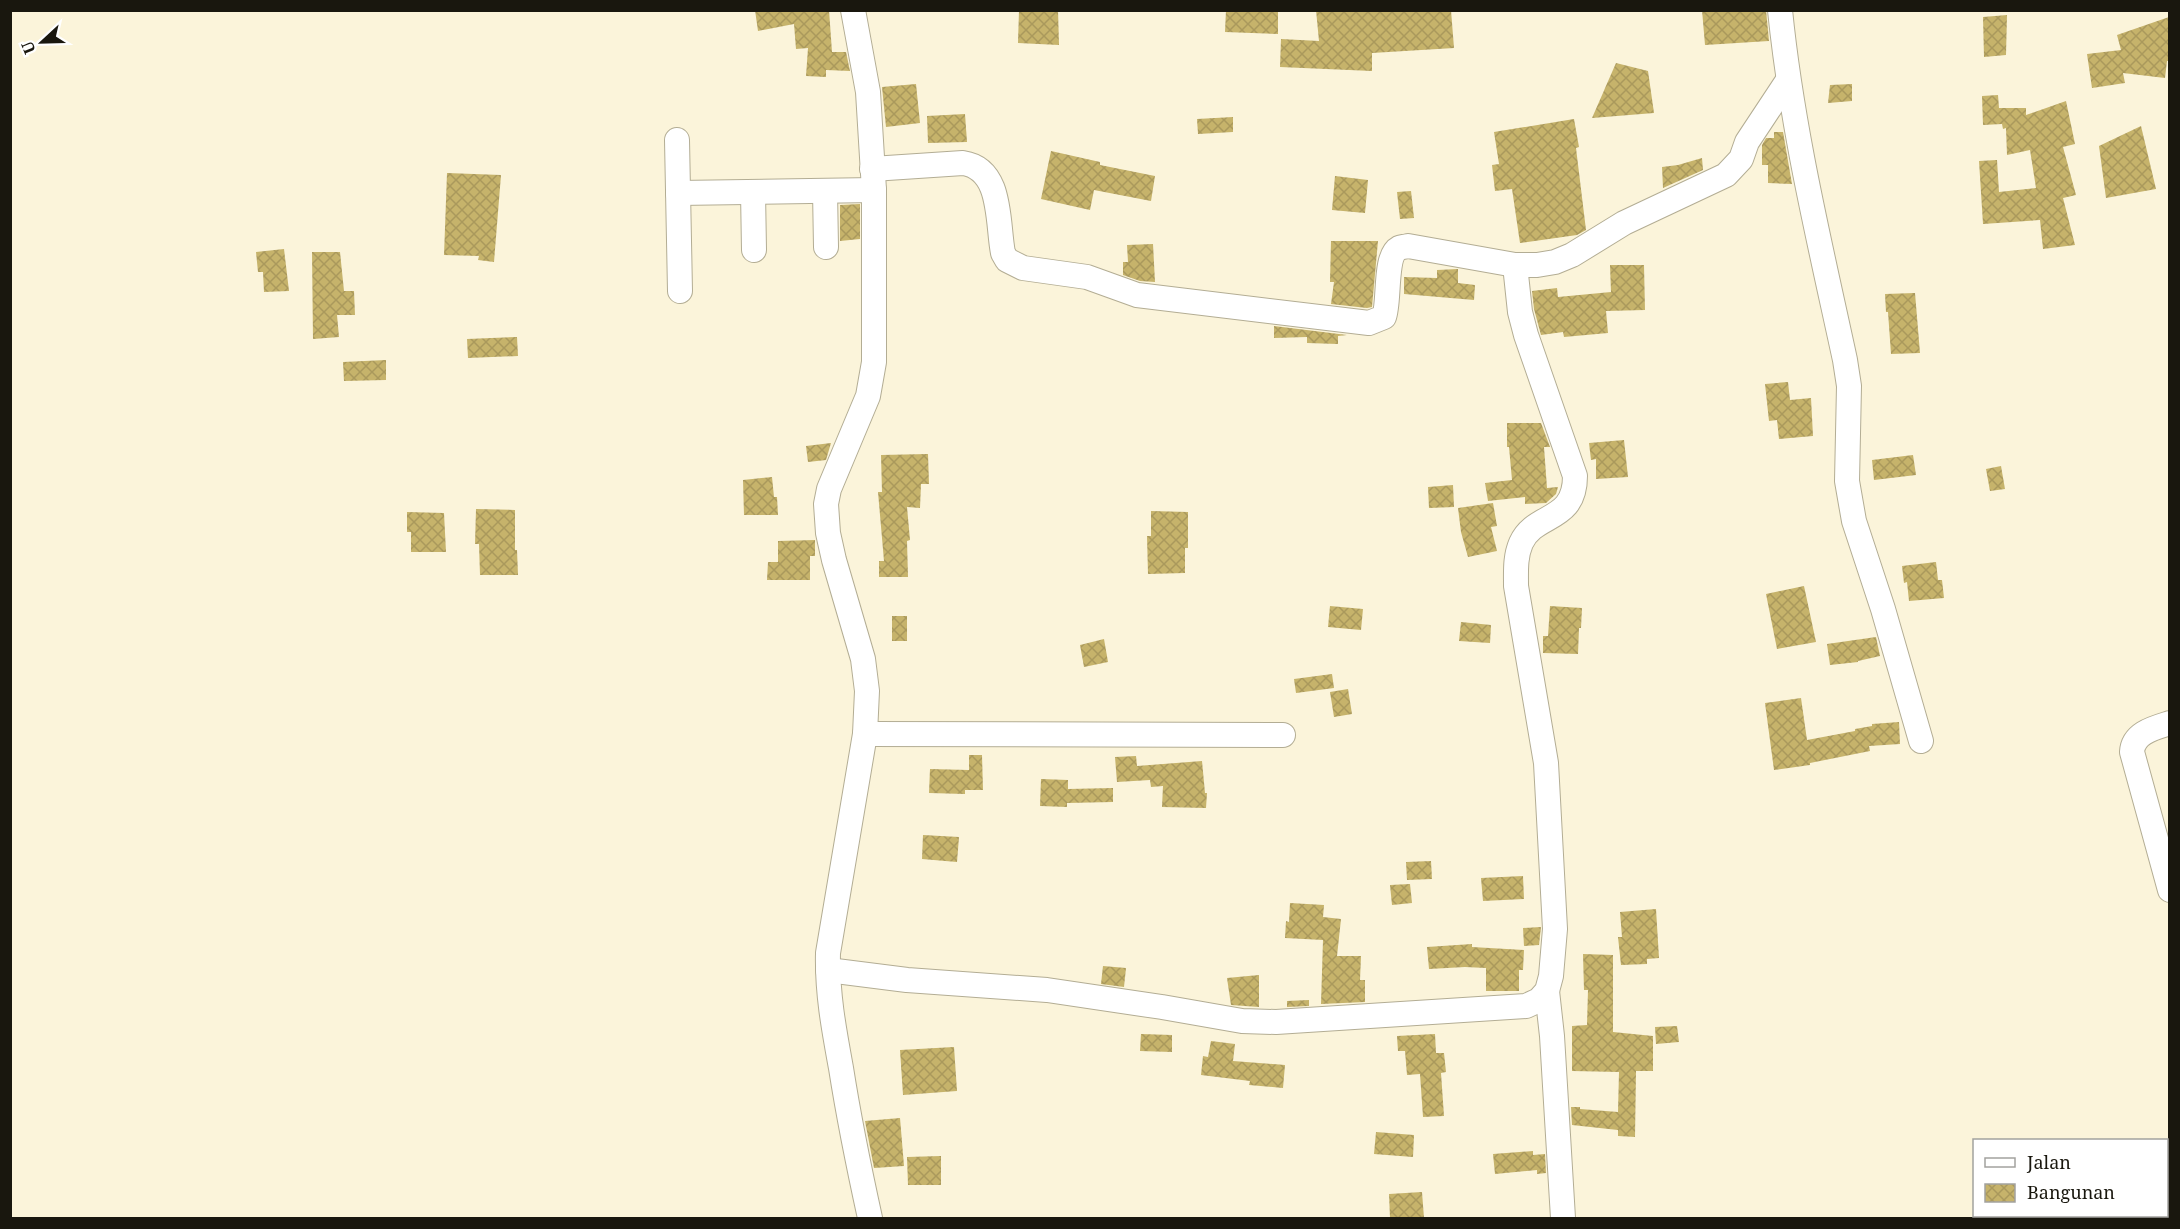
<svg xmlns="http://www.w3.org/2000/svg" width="2180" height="1229" viewBox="0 0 2180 1229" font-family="'Noto Serif',serif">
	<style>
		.building { fill: url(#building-cross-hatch) }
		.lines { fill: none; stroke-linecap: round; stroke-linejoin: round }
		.minor-casing { stroke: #b3ad94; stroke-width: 26 }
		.minor { stroke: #fff; stroke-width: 24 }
	</style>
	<defs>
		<pattern id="building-cross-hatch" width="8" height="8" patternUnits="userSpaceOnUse" patternTransform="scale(1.5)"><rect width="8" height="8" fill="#c6b36b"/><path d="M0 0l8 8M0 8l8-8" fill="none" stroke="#aa995c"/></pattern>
	</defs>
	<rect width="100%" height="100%" fill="#fbf4da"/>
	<g class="building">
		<polygon points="755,10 829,10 832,52 846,52 850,71 826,70 826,77 806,76 808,48 796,49 794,24 758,31"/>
		<polygon points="1019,10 1058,10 1059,45 1018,43"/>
		<polygon points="1226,10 1278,10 1278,34 1225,32"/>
		<polygon points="1316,10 1451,10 1454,48 1372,53 1372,71 1280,67 1281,39 1319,41"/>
		<polygon points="1702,10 1766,10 1769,41 1705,45"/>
		<polygon points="2007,15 2006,55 1984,57 1983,17"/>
		<polygon points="2169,17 2169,61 2167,61 2165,78 2123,73 2125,83 2092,88 2087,54 2121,50 2117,35"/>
		<polygon points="1616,63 1648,71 1654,113 1592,118"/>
		<polygon points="916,84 920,123 886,127 882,87"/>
		<polygon points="1852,84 1852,101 1828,103 1830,85"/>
		<polygon points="1998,95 1999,108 2026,108 2026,115 2066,101 2075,144 2063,147 2076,195 2063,198 2075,245 2043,249 2040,220 1983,224 1979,161 1997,160 1999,192 2036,188 2030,150 2007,155 2006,128 2003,129 2002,124 1983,125 1982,96"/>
		<polygon points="965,114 967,142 928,143 927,116"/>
		<polygon points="1233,117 1233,132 1198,134 1197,119"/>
		<polygon points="1574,119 1579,147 1576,148 1586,230 1577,235 1520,243 1512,189 1495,191 1492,165 1499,164 1494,132"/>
		<polygon points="2141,126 2156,189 2106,198 2099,146"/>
		<polygon points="1774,132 1783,132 1792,184 1768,183 1768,165 1762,165 1762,145 1766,138 1774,138"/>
		<polygon points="1051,151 1100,162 1100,165 1155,176 1151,201 1094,190 1090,210 1041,199"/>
		<polygon points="1702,158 1703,170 1663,188 1662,167 1678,165"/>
		<polygon points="447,173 501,175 494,262 478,260 479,256 444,255"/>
		<polygon points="1335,176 1368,180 1365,213 1332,210"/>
		<polygon points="1411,191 1414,218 1400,219 1397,192"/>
		<polygon points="860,204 860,239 840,241 840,205"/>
		<polygon points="1331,241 1378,241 1372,307 1367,308 1331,304 1334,282 1330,282"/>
		<polygon points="1153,244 1155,282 1140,281 1123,275 1123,262 1128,262 1127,245"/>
		<polygon points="284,249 289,291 264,292 263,272 258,272 256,252"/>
		<polygon points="312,252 340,252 344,291 354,291 355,315 337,315 339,337 313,339"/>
		<polygon points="1610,265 1644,265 1645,310 1606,311 1608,333 1564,337 1563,332 1541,335 1534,309 1532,291 1557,288 1558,297 1611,292"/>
		<polygon points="1458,269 1458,283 1475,285 1474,300 1404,294 1404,277 1437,278 1437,270"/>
		<polygon points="1915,293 1920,353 1891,354 1888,312 1886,312 1885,294"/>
		<polygon points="1274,326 1347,335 1338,336 1338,344 1307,343 1307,337 1274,338"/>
		<polygon points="517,337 518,356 468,358 467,339"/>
		<polygon points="386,360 386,380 344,381 343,362"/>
		<polygon points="1788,382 1790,400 1811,398 1813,436 1779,439 1777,420 1769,421 1765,384"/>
		<polygon points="1507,423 1541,423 1550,447 1544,447 1547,488 1558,487 1556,494 1546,503 1525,504 1525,497 1488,501 1485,483 1512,480 1509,447 1507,447"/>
		<polygon points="1624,440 1628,477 1596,479 1596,459 1591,460 1589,443"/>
		<polygon points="831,443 826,460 808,462 806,446"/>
		<polygon points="928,454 929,484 921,484 920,508 907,507 910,540 907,541 908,577 879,577 879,561 884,561 878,492 882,492 881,455"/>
		<polygon points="1913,455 1916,475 1874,480 1872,460"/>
		<polygon points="2001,466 2005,489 1990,491 1986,469"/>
		<polygon points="772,477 774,497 777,497 778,515 744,515 743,480"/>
		<polygon points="1453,485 1454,507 1429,508 1428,487"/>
		<polygon points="1493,503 1497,526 1491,527 1497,551 1468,557 1461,532 1458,508"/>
		<polygon points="476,509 515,510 515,550 517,550 518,575 480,575 479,544 475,544"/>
		<polygon points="1151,511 1188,512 1188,548 1185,548 1185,573 1148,574 1147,536 1151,536"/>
		<polygon points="407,512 444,513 446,552 411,552 411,532 407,532"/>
		<polygon points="815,540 815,556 810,556 810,580 767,580 768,562 778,562 778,541"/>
		<polygon points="1936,562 1938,580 1942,580 1944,598 1909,601 1907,582 1904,583 1902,566"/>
		<polygon points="1804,586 1816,642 1777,649 1766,594"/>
		<polygon points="1330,606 1363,609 1361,630 1328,627"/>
		<polygon points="1550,606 1582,608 1581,628 1579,628 1578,654 1543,653 1543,636 1548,636"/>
		<rect x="892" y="616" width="15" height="25"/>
		<polygon points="1461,622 1491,625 1490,643 1459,641"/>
		<polygon points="1876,637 1880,656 1858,661 1858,662 1830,665 1827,644"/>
		<polygon points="1104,639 1108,662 1084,667 1080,645"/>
		<polygon points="1332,674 1334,688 1296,693 1294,679"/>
		<polygon points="1348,689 1352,714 1334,717 1330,692"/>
		<polygon points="1801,698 1807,740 1855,731 1855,729 1872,726 1872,724 1899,722 1900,744 1869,746 1870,751 1810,763 1810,765 1774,770 1765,703"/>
		<polygon points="969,755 982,755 983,790 965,790 965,794 929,793 930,769 969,770"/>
		<polygon points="1136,756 1137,766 1202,761 1205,793 1207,793 1206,808 1162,807 1163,786 1151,787 1150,780 1117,782 1115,757"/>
		<polygon points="1041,779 1068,780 1068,789 1113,788 1113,802 1067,803 1067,807 1040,806"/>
		<polygon points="923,835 959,837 957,862 922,859"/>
		<polygon points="1431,861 1432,879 1407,880 1406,862"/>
		<polygon points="1523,876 1524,899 1483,901 1481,878"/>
		<polygon points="1410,884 1412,903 1392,905 1390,885"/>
		<polygon points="1290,903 1324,905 1323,917 1341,919 1337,956 1361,956 1360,980 1365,980 1365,1002 1321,1004 1323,940 1285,938 1286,921 1289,922"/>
		<polygon points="1656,909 1659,958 1647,959 1647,964 1621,965 1618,937 1622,937 1620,912"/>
		<polygon points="1541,927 1539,945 1524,946 1523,928"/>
		<polygon points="1472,944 1472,947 1524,950 1523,970 1519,970 1519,991 1486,991 1486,968 1465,967 1429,969 1427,947"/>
		<polygon points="1583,954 1613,955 1613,1032 1653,1036 1653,1071 1636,1071 1635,1137 1618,1136 1618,1130 1572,1125 1571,1107 1580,1107 1580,1109 1618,1112 1619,1072 1572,1071 1572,1026 1587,1025 1588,990 1584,990"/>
		<polygon points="1103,966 1126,968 1124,987 1101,984"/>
		<polygon points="1259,975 1259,1007 1231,1005 1227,978"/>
		<polygon points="1309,1000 1309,1006 1287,1007 1287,1001"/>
		<polygon points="1677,1026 1679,1042 1656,1044 1655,1027"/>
		<polygon points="1141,1034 1172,1035 1172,1052 1140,1051"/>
		<polygon points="1435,1034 1436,1053 1444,1053 1446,1072 1441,1073 1444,1116 1423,1117 1420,1074 1407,1075 1405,1051 1398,1051 1397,1036"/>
		<polygon points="1211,1041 1235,1044 1233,1061 1285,1065 1283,1088 1249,1085 1250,1081 1201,1075 1203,1056 1208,1057"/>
		<polygon points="954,1047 957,1091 903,1095 900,1050"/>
		<polygon points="900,1118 904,1166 874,1168 865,1121"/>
		<polygon points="1376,1132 1414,1135 1413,1157 1374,1154"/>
		<polygon points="1533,1151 1533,1155 1545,1154 1546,1173 1537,1174 1537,1170 1495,1174 1493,1154"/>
		<polygon points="941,1156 941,1185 908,1185 907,1157"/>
		<polygon points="1422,1192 1424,1218 1390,1218 1389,1194"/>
	</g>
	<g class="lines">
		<defs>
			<g id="minor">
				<path d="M853,10L868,92L874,190V362L868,396L829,489L826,504L828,533L834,560L863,659L867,691L865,734L828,953C827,993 834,1030 841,1068C849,1119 859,1168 870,1218"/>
				<path d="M1780,10C1792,129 1820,244 1845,360L1849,386L1847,481L1854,521L1883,609L1921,741"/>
				<polyline points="677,140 680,291"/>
				<path d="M872,169L963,163C1003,169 997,223 1003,253L1007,260L1023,268L1087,277L1137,295L1369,323L1384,317C1390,302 1384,256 1399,248C1401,247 1405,247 1408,246L1515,265H1537L1555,262L1572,255L1624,223L1726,175L1741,159L1747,142L1788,80"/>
				<polyline points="825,191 826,247"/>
				<polyline points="753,192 754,250"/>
				<polyline points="678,193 874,190"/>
				<path d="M2170,723C2154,728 2133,733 2132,752L2170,890"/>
				<polyline points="865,734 1283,735"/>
				<path d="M828,970L907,980L1047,990L1162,1007L1242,1021L1276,1022L1526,1006L1539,1000L1547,991L1551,976L1555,929L1546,763L1516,586C1516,571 1515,557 1521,543C1535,512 1575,523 1575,476L1526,335L1520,312L1515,265"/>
				<polyline points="1547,991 1552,1036 1563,1218"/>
			</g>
		</defs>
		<use href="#minor" class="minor-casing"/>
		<use href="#minor" class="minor"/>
	</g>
	<rect width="2180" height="1229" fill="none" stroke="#19170e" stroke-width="24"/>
	<rect x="1973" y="1139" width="195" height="78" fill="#ffffff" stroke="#a3a29f" stroke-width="1.5"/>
	<rect x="1985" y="1158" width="30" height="9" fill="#ffffff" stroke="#a3a29f" stroke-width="1.5"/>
	<text x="2027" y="1169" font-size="18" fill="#19170e">Jalan</text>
	<rect x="1985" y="1184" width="30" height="18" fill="url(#building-cross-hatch)" stroke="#a3a29f" stroke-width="1.5"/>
	<text x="2027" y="1199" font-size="18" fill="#19170e">Bangunan</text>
	<g transform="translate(42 42) rotate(248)" stroke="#ffffff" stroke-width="4.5" paint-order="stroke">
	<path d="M0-4.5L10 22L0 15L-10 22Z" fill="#19170e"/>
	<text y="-9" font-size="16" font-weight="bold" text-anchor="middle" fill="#19170e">U</text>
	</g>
</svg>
